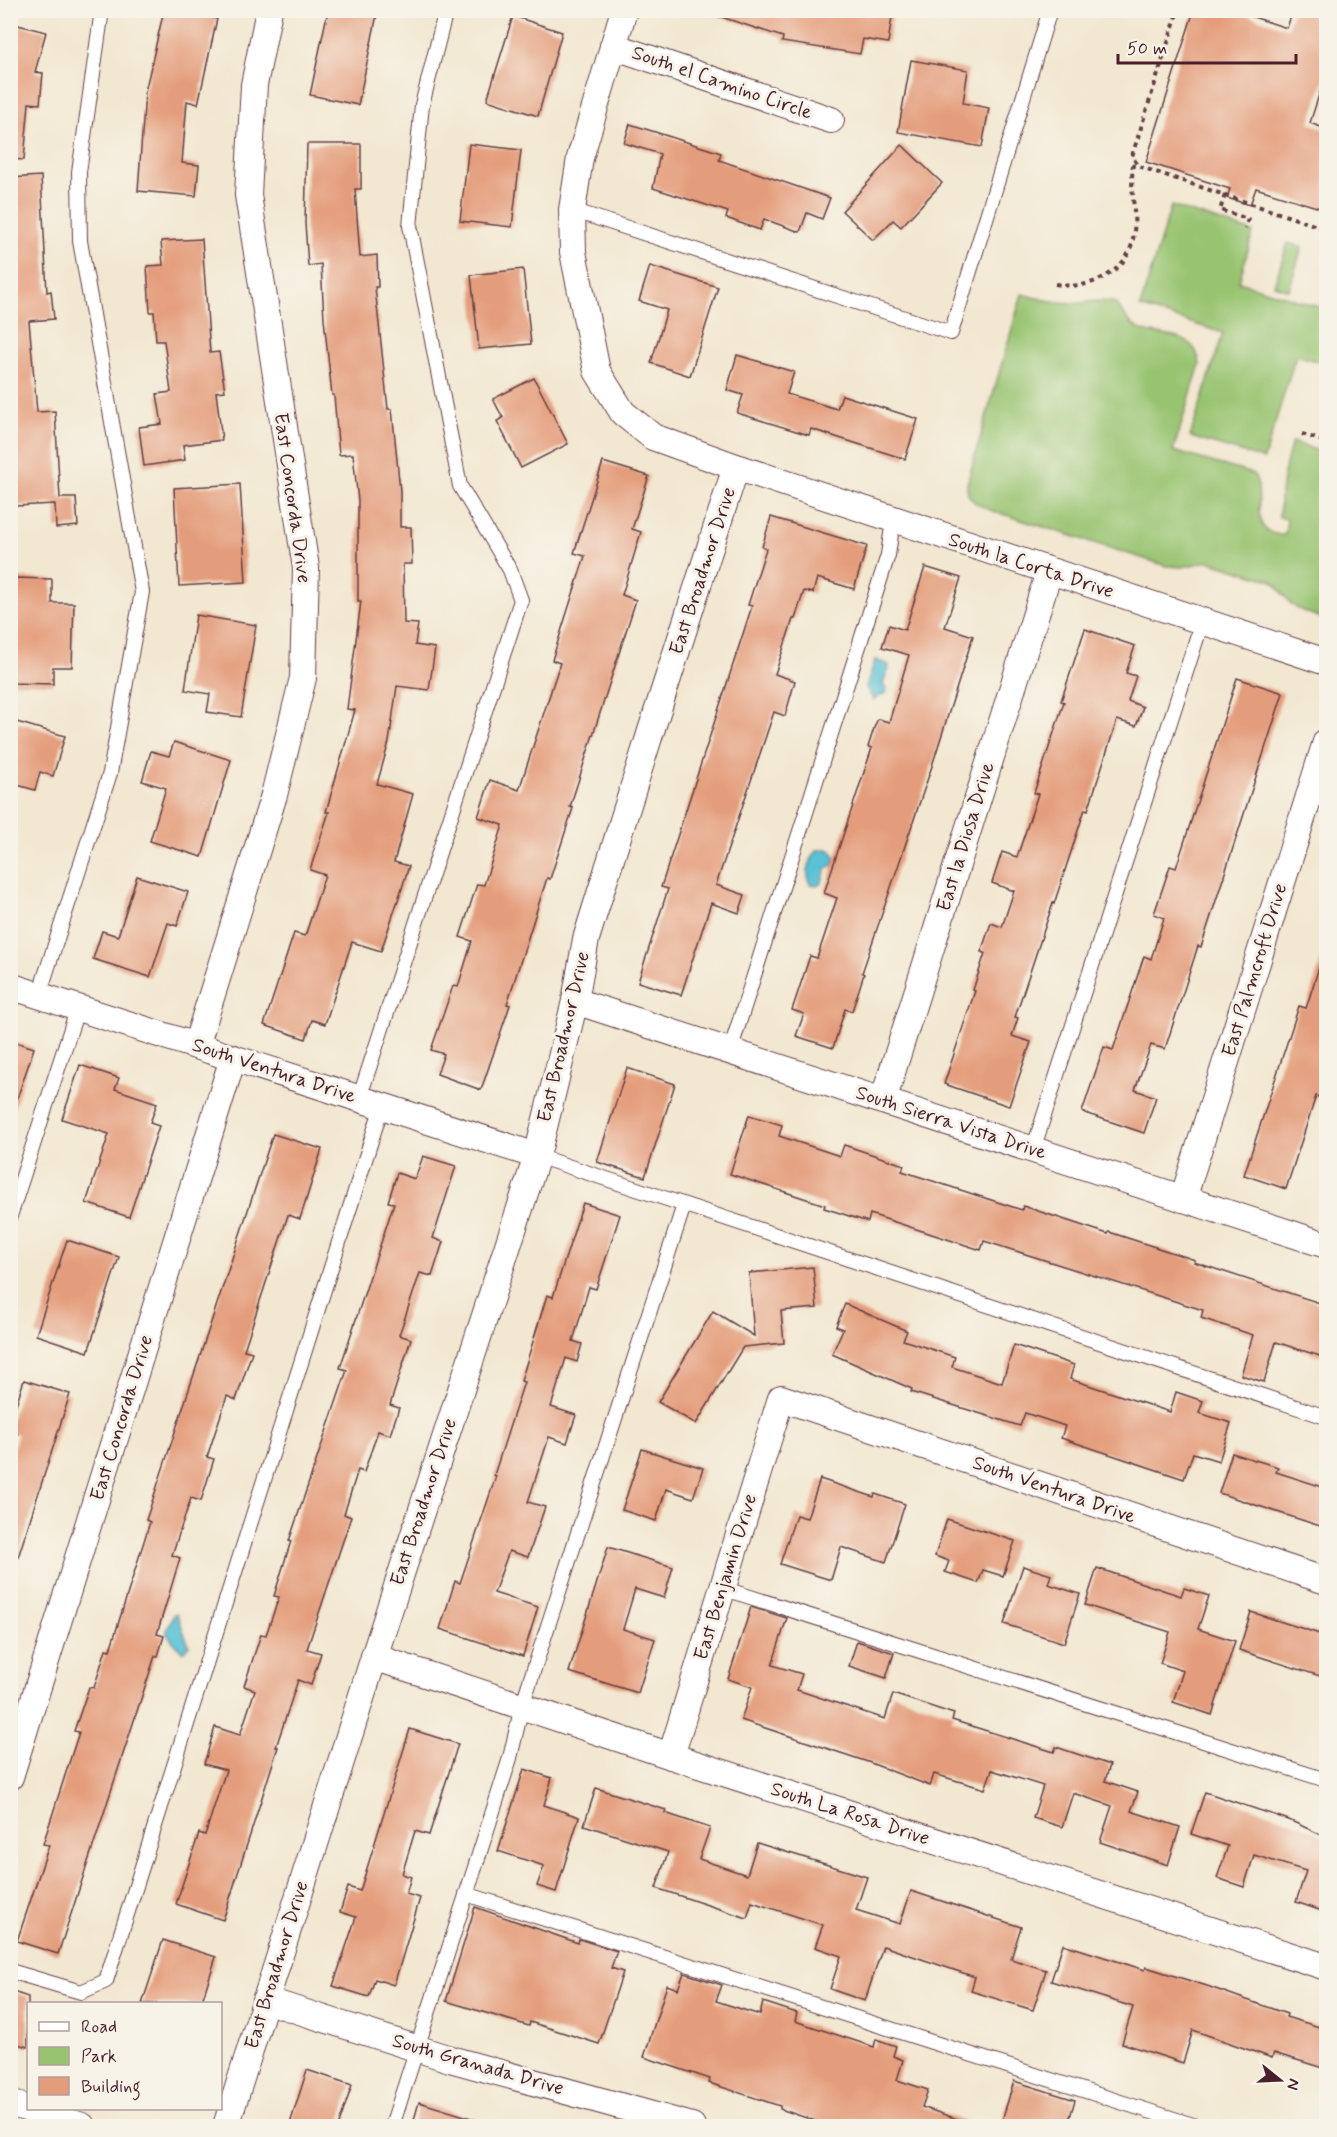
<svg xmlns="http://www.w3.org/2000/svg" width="1337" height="2137" viewBox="0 0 1337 2137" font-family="Mynerve,sans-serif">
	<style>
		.green { fill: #98c471; stroke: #71724e; stroke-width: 1.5 }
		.water { fill: #59c2d6; stroke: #527080; stroke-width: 1.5 }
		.building { fill: #e49d7c }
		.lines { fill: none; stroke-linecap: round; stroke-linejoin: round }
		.lane-casing { stroke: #633d44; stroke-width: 16 }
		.street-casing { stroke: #633d44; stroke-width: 28 }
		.path { stroke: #633d44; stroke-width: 4; stroke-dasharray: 4.5 4.5; stroke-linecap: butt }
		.lane { stroke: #fff; stroke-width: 14 }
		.street { stroke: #fff; stroke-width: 26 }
		.labels { text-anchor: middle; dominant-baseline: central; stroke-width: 6; stroke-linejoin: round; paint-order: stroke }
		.street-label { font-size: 20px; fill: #4a1f2b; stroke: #f7f3e8 }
	</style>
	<rect width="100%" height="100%" fill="#f7f3e8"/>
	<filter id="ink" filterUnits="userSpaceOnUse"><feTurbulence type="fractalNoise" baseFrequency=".0167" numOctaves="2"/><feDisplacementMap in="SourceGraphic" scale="12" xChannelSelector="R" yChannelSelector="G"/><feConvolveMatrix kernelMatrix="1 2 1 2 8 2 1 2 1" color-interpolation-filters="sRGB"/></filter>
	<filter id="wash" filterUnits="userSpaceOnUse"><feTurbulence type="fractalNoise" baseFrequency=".008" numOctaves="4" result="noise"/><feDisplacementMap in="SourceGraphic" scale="24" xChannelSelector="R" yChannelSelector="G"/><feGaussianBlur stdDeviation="1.35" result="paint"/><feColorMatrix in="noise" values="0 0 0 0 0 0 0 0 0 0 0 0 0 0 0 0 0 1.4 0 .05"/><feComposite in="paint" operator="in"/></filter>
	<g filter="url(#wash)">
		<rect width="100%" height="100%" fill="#f2e7d0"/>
		<g class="green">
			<polygon points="1171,206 1253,232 1239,282 1326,309 1326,364 1296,355 1264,459 1190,437 1223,333 1140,307"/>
			<polygon points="1288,243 1302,247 1289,290 1274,285"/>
			<path d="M1022,294C1041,300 1059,303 1078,303C1092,302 1103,299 1116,303C1123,312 1129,325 1141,330C1165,339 1195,330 1200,364L1173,451L1253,474C1268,491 1243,536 1285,535L1287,519L1279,517C1280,491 1284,467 1292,442L1317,450L1320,456L1326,459V620L1298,609L1291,604L1273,581L1208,561L1183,567L1167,566L990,510C974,503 964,499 968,480Z"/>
		</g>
		<g class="water">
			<polygon points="875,660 889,665 883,684 887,692 873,700 866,687"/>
			<path d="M827,849L832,851L835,858L833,865L826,869L822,882L819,885L810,884C805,871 810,861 817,850Z"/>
			<polygon points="174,1614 177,1614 189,1646 185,1651 181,1651 167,1634 167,1630"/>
		</g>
		<g id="blocks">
			<g class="building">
				<polygon points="164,10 180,10 217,19 198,104 187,101 182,163 199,165 196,196 138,191 145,92"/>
				<polygon points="328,10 378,10 358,105 310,95"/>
				<polygon points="713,10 893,10 888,43 863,39 860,54 782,42 783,37 712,14"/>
				<polygon points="1194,10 1246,10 1244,14 1287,28 1293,10 1326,10 1326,73 1310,123 1326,129 1326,210 1256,188 1250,205 1227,198 1230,189 1146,162"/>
				<polygon points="513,16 562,32 538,116 487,100"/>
				<polygon points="10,23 46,32 35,72 43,73 40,104 29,103 24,160 10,159"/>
				<polygon points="911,60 968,70 963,103 989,108 982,147 898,132"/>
				<polygon points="630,124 721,153 719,160 830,198 822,219 807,213 800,232 764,219 760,230 726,218 728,212 653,188 660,154 624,143"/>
				<polygon points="307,144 361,144 361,189 355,189 360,257 377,255 378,287 375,287 388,409 392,409 400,491 400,527 411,527 412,564 403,564 404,623 418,624 415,645 435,648 429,690 397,686 389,742 377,784 413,794 394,862 409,866 401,891 381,951 352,942 325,1024 312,1020 306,1039 264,1025 294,933 305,936 325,875 310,870 329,812 326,812 355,710 347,709 361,601 358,601 358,501 353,454 339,455 334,395 332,395 324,319 321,264 308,266 305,223"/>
				<polygon points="469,144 521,150 512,227 460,221"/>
				<polygon points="902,145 942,183 901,227 893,220 873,240 842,211"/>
				<polygon points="41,176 47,292 51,291 54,319 29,321 37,412 55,411 60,498 76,498 78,526 56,528 55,504 16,506 13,453 10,453 10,178"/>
				<polygon points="202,239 210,353 219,352 225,391 216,392 222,440 183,445 185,460 144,466 139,427 162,424 157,394 171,392 164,341 156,341 154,312 150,312 147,266 163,265 161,241"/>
				<polygon points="650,266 718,287 690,376 651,363 667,310 639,301"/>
				<polygon points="523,269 531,344 479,349 471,275"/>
				<polygon points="737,355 794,372 787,394 837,409 842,395 918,419 905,459 811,429 809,435 737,413 743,395 727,390"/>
				<polygon points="534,378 568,444 521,468 497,421 503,418 493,399"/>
				<polygon points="603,462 649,476 632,529 641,532 622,595 636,600 570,807 573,808 550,879 547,878 507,1004 510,1005 481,1090 437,1074 444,1054 431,1050 453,986 458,987 472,941 460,937 477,884 484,885 503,825 478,817 490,780 519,790 560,663 552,660 585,556 574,553"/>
				<polygon points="240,484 246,582 179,586 174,488"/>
				<polygon points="771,517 867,546 854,589 817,578 813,593 804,591 795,619 793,619 775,674 795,681 785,716 774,712 716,885 745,895 739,913 711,903 681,995 638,982 668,889 661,887 752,606 748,605 766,549 762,547"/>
				<polygon points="925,567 961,578 945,627 973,636 932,766 862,973 864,974 852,1011 845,1009 833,1048 796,1036 804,1014 792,1010 810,956 817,958 837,898 824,893 872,748 868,747 875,725 878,719 889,722 909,655 882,647 889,625 905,630"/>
				<polygon points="13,578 52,579 52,603 74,603 72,667 53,667 53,684 10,683"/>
				<polygon points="196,615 256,625 241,717 207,712 210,694 185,690"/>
				<polygon points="1085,629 1135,646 1126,673 1136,676 1128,701 1143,707 1136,726 1117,720 1088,810 1085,809 1054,904 1053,903 1015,1017 1018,1018 1012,1036 1031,1042 1009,1106 944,1084 975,991 973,990 985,953 981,952 991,923 1002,927 1014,891 992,883 1002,852 1017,857 1038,794 1034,793 1064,702 1061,701"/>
				<polygon points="1237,678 1283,693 1201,947 1198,946 1165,1049 1151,1045 1135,1090 1156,1097 1144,1133 1082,1112 1104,1047 1113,1050 1144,956 1151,959 1164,918 1154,914 1170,866 1176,868"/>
				<polygon points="10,720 65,736 53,776 40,772 35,790 10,783"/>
				<polygon points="174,742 231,760 202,857 150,841 166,788 142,781 151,751 169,756"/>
				<polygon points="137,876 188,892 177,926 168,923 150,977 93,959 102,931 118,936"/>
				<polygon points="1322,958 1326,958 1326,1099 1316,1096 1286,1189 1244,1175 1299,1006 1306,1008"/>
				<polygon points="10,1040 34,1048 14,1108 10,1107"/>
				<polygon points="80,1065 119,1078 115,1089 157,1103 150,1123 159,1126 129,1217 86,1203 109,1134 62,1119"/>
				<polygon points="627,1068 675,1084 645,1177 597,1162"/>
				<polygon points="749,1115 782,1125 779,1136 840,1156 844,1145 904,1165 902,1171 1022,1210 1023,1206 1108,1234 1109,1232 1195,1260 1194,1262 1326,1305 1326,1358 1276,1342 1264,1382 1241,1375 1253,1335 1201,1318 1203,1310 984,1241 981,1250 870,1214 868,1222 824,1208 825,1205 730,1174"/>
				<polygon points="273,1134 322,1149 300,1219 288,1215 244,1350 252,1352 236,1400 227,1396 207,1457 214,1459 201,1501 191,1498 172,1555 180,1558 157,1634 164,1636 158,1656 155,1656 58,1954 17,1941 49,1845 43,1844 79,1732 74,1731 89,1687 94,1688 106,1649 110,1650 150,1522 146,1520"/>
				<polygon points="423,1156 456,1166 433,1238 443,1242 432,1276 420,1273 399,1335 411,1339 390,1405 399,1408 390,1435 378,1431 364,1472 358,1470 344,1514 351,1517 307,1649 321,1653 311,1685 298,1680 276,1747 278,1747 223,1920 176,1904 199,1833 205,1835 226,1770 204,1764 215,1727 240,1735 255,1690 244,1686 261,1634 266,1635 279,1597 274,1596 291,1541 289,1541 347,1370 340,1368 394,1203 388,1202 397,1173 415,1179"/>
				<polygon points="583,1203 620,1215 596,1289 589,1287 573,1341 582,1344 577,1362 566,1358 551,1407 576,1415 567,1443 549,1437 528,1502 545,1507 528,1557 509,1551 494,1593 538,1607 523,1656 440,1629 455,1581 460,1583 496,1476 494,1475 524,1382 521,1381 547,1295 553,1297"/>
				<polygon points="67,1240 119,1257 88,1352 36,1335"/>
				<polygon points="813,1267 817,1308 781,1311 784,1343 743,1347 696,1424 658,1402 713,1311 754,1336 749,1273"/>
				<polygon points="845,1304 907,1331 903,1340 955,1357 952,1367 1002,1383 1014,1345 1074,1365 1070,1379 1170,1412 1176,1392 1203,1401 1199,1413 1231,1423 1219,1461 1193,1453 1184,1479 1061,1438 1065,1426 1025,1413 1020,1426 911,1392 912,1389 832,1354 843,1329 836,1326"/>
				<polygon points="24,1380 70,1394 15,1567 10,1566 10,1457 18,1434 10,1432 10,1423"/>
				<polygon points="642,1449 703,1468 693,1498 666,1489 656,1521 622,1510"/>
				<polygon points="1232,1453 1278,1467 1276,1472 1326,1488 1326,1528 1219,1493"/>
				<polygon points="820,1479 874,1497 875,1494 905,1504 886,1562 841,1547 831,1580 780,1564 796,1515 807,1518"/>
				<polygon points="947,1519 1015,1541 1003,1576 983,1570 978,1583 945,1572 949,1561 935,1556"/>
				<polygon points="608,1547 673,1567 664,1598 635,1589 623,1629 655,1639 638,1693 569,1672"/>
				<polygon points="1023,1566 1051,1575 1048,1584 1080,1594 1064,1643 1004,1624"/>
				<polygon points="1097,1568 1181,1596 1184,1588 1209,1596 1198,1629 1235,1641 1212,1715 1173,1702 1183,1671 1160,1663 1170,1632 1085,1605"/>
				<polygon points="751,1607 787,1618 772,1665 802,1674 797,1690 885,1719 893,1694 954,1714 952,1720 1054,1752 1056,1747 1110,1765 1105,1781 1138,1792 1131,1811 1180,1827 1168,1865 1100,1842 1112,1806 1073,1793 1062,1827 1033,1818 1043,1786 992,1770 985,1789 934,1774 930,1786 868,1762 741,1720 752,1687 728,1679"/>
				<polygon points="1251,1612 1326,1636 1326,1678 1239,1650"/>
				<polygon points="857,1641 894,1653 886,1678 849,1666"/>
				<polygon points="410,1729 458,1744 429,1835 415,1831 402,1874 411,1877 406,1894 420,1898 394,1985 375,1979 369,1997 333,1986 356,1917 340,1912 348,1887 360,1891"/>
				<polygon points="524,1769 552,1778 544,1805 579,1817 556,1892 537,1886 544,1866 498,1851"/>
				<polygon points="596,1788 666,1810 665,1813 710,1828 699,1859 747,1875 757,1843 867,1877 856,1910 900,1924 911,1891 1021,1927 1011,1959 1046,1970 1033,2010 971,1991 975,1977 883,1946 865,2001 830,1989 841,1956 815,1947 823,1925 752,1902 747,1918 656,1888 668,1852 584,1825"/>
				<polygon points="1205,1792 1289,1820 1326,1837 1326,1897 1322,1911 1296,1902 1306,1871 1254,1855 1244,1887 1217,1878 1228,1846 1191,1834"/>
				<polygon points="475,1907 578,1943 579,1939 617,1951 611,1968 623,1972 599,2044 530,2022 529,2026 446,2001"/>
				<polygon points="163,1940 216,1957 201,2004 142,2004"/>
				<polygon points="1063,1944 1145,1970 1146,1967 1207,1986 1287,2014 1286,2017 1326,2029 1326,2069 1274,2053 1272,2058 1193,2030 1183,2063 1122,2043 1133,2007 1051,1981"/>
				<polygon points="684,1973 722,1985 716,2001 760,2015 763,2002 797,2013 795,2021 874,2047 876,2039 896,2046 893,2056 903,2060 897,2080 928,2090 922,2107 969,2123 968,2127 833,2127 780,2109 780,2106 709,2083 710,2079 644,2057 667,1985 678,1989"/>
				<polygon points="10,1991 28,1997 28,2047 10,2042"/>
				<polygon points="307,2070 352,2085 338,2127 289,2127"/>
				<polygon points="1014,2081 1075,2100 1067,2127 1000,2127"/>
				<polygon points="419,2102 484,2122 483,2127 412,2127"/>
			</g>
		</g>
	</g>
	<g filter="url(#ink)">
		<use href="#blocks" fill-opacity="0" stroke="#633d44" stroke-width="1.5"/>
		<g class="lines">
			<defs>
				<g id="lane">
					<polyline points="572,210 951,333 1050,10"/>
					<polyline points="39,995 110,773 142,592 80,241 79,172 102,10"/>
					<polyline points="730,1051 888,555 893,520"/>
					<polyline points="359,1099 521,600 510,570 460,486 410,226 422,105 446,10"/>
					<polyline points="1033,1150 1202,622"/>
					<polyline points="537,1156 1326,1417"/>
					<polyline points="10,1216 78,1007"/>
					<polyline points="722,1588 1326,1780"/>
					<polyline points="466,1894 1196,2126"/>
					<polyline points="10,1971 81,1992 106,1981 382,1106"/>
					<polyline points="392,2126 510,1758 522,1706 684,1205"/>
				</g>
				<g id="street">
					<polyline points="624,10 580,158 572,210 573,252 597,371 623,413 653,437 736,467 1326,662"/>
					<polyline points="613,46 831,120"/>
					<polyline points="10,986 537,1156"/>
					<polyline points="575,1001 1326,1245"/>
					<polyline points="196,1046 274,795 303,678 306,568 248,195 254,85 269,10"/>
					<polyline points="883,1101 1049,572"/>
					<polyline points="1183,1199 1326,742"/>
					<polyline points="374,1657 671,1756 1326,1967"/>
					<polyline points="671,1756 781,1398 1326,1581"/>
					<polyline points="10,1777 233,1058"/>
					<polyline points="265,2000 450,2059 692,2126"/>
					<polyline points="10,2103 82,2126"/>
					<polyline points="226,2126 374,1657 537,1156 575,1001 586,939 650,734 736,467"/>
				</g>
			</defs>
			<use href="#lane" class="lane-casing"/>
			<use href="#street" class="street-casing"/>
			<g class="path">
				<polyline points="1177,14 1132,156 1138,166 1326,229"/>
				<polyline points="1225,195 1220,210 1248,219 1245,229"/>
				<path d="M1055,284C1073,287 1088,286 1104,277C1154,250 1125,200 1134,159"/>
				<polyline points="1302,434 1326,442"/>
			</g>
			<use href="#lane" class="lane"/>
			<use href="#street" class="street"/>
		</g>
	</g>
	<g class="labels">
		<g class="street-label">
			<text transform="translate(722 83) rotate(19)">South el Camino Circle</text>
			<text transform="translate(292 498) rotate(82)">East Concorda Drive</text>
			<text transform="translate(1031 566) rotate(18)">South la Corta Drive</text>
			<text transform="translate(703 571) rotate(-72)">East Broadmor Drive</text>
			<text transform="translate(966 837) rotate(-73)">East la Diosa Drive</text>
			<text transform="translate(1255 970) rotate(-73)">East Palmcroft Drive</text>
			<text transform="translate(564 1037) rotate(-77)">East Broadmor Drive</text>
			<text transform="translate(274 1071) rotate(18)">South Ventura Drive</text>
			<text transform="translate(951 1123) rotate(18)">South Sierra Vista Drive</text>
			<text transform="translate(122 1418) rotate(-73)">East Concorda Drive</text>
			<text transform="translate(1054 1490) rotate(19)">South Ventura Drive</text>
			<text transform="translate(424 1502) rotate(-72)">East Broadmor Drive</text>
			<text transform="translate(726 1577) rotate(-73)">East Benjamin Drive</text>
			<text transform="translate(850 1814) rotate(18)">South La Rosa Drive</text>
			<text transform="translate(277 1965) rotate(-73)">East Broadmor Drive</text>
			<text transform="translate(478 2065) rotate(16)">South Granada Drive</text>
		</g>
	</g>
	<rect width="1337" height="2137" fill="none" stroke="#f7f3e8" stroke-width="36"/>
	<rect x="27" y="2002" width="195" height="108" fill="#f7f3e8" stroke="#b29e9c" stroke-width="1.5"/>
	<rect x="39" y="2022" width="30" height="9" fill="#ffffff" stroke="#b29e9c" stroke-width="1.5"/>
	<text x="81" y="2032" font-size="18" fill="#4a1f2b">Road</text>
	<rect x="39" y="2047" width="30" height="18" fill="#98c471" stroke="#b29e9c" stroke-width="1.5"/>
	<text x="81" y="2062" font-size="18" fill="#4a1f2b">Park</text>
	<rect x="39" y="2077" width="30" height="18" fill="#e49d7c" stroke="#b29e9c" stroke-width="1.5"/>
	<text x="81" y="2092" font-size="18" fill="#4a1f2b">Building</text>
	<g transform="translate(1280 2080) rotate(108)" stroke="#f7f3e8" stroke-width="4.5" paint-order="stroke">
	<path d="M0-4.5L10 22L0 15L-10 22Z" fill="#4a1f2b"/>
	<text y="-9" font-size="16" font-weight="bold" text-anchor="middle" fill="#4a1f2b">N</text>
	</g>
	<path d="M1118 54v9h178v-9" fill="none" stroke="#4a1f2b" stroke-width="3"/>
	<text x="1127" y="54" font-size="18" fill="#4a1f2b" stroke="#f7f3e8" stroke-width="4.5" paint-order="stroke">50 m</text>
</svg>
